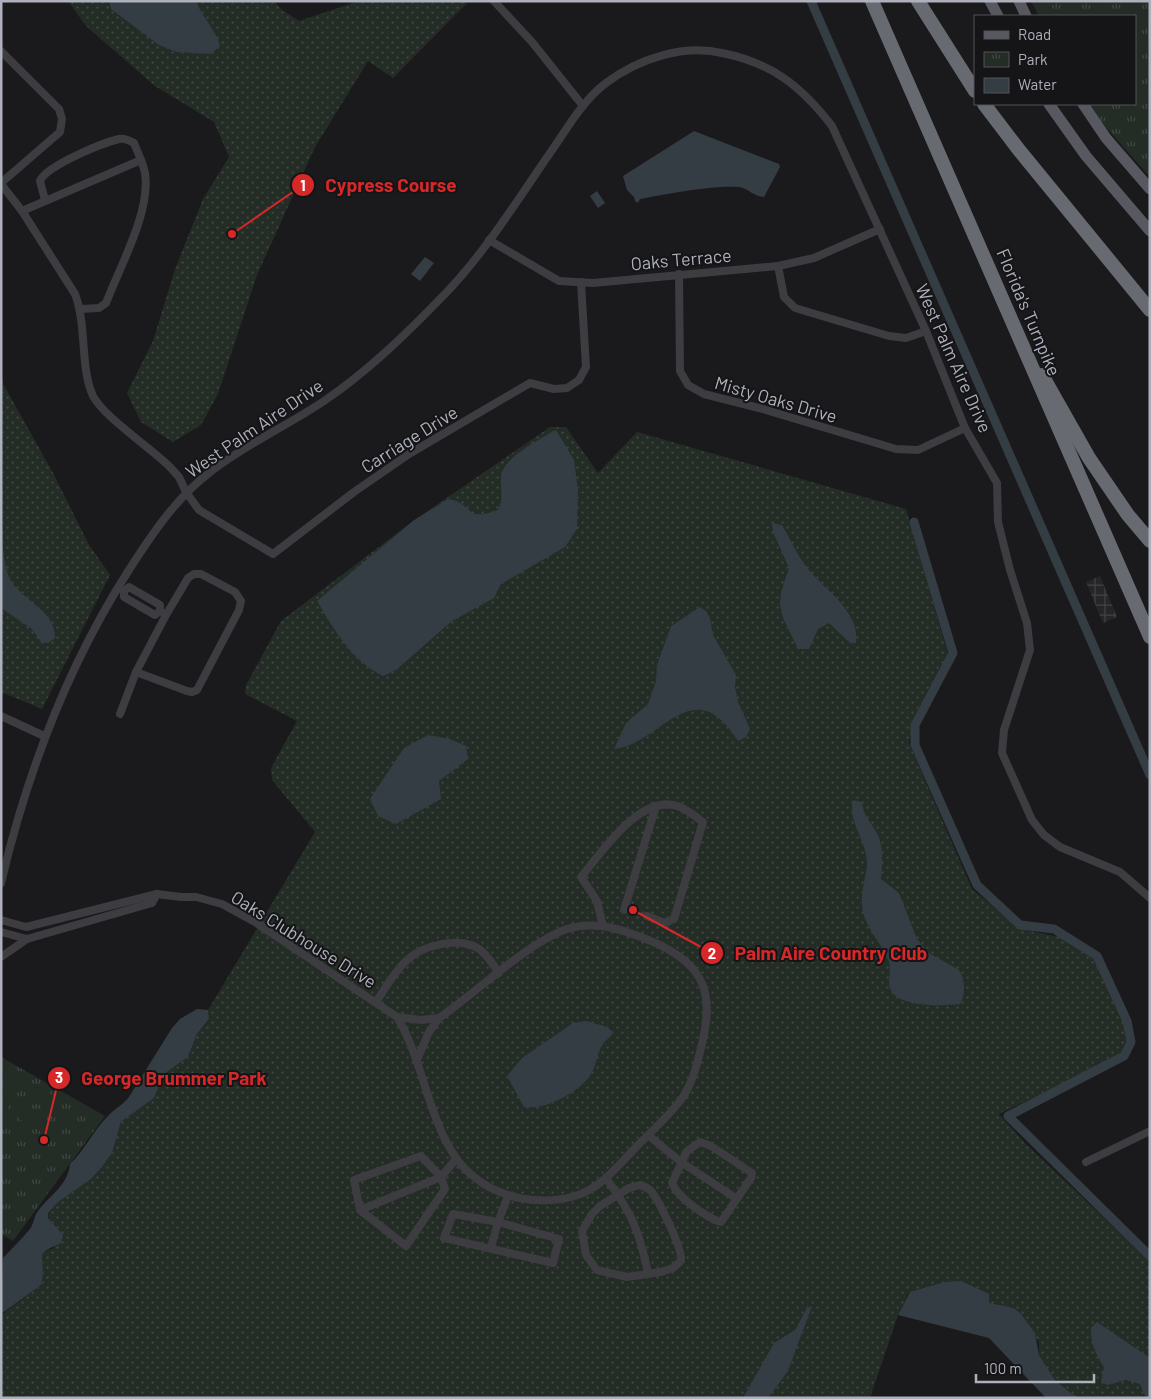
<svg xmlns="http://www.w3.org/2000/svg" width="1151" height="1399" viewBox="0 0 1151 1399" font-family="Barlow,sans-serif">
	<style>
		.industrial { fill: url(#industrial-grid) }
		.grass { fill: url(#grass-dots) }
		.park { fill: url(#park-tufts) }
		.pitch { fill: #242c26 }
		.water { fill: #343d44 }
		.lines { fill: none; stroke-linecap: round; stroke-linejoin: round }
		.canal { stroke: #343d44; stroke-width: 9 }
		.minor { stroke: #3c3c41; stroke-width: 8 }
		.primary { stroke: #585960; stroke-width: 11 }
		.motorway { stroke: #686a72; stroke-width: 14 }
		.labels { text-anchor: middle; dominant-baseline: central; stroke-width: 4; stroke-linejoin: round; paint-order: stroke }
		.street-label { font-size: 18px; fill: #aeb1bb; stroke: #151517 }
		.leader { fill: none; stroke: #d62828; stroke-width: 2 }
		.callout-dot { fill: #d62828; stroke: #151517; stroke-width: 2 }
		.mark-label { font-size: 15px; text-anchor: middle; font-weight: bold; fill: #fff }
		.callout-label { font-size: 19px; text-anchor: middle; font-weight: bold; fill: #d62828; stroke: #151517; stroke-width: 4; stroke-linejoin: round; paint-order: stroke }
	</style>
	<defs>
		<pattern id="industrial-grid" width="8" height="8" patternUnits="userSpaceOnUse" patternTransform="scale(1.25)"><rect width="8" height="8" fill="#262629"/><path d="M0 4h8M4 0v8" fill="none" stroke="#434346"/></pattern>
		<pattern id="grass-dots" width="8" height="8" patternUnits="userSpaceOnUse" patternTransform="scale(1.25)"><rect width="8" height="8" fill="#242c26"/><path d="M2 2h.1M6 6h.1" fill="none" stroke="#414844" stroke-width="1.8" stroke-linecap="round"/></pattern>
		<pattern id="park-tufts" width="24" height="20" patternUnits="userSpaceOnUse" patternTransform="scale(1.25)"><rect width="24" height="20" fill="#242c26"/><path d="M3 7l-1-3M5 7V3M7 7l1-3M15 17l-1-3M17 17v-4M19 17l1-3" fill="none" stroke="#414844"/></pattern>
	</defs>
	<rect width="100%" height="100%" fill="#1a1a1c"/>
	<polygon class="industrial" points="1100,576 1117,617 1103,623 1086,582"/>
	<g class="grass">
		<polygon points="68,1 275,1 281,9 299,21 359,1 469,1 393,78 368,61 315,147 257,275 218,394 201,425 173,442 141,422 127,393 153,341 175,269 203,199 229,157 214,122 155,86 86,26"/>
		<polygon points="1,380 53,473 88,543 110,575 42,709 1,692"/>
		<polygon points="550,427 566,427 598,473 637,432 906,509 948,654 914,717 909,743 972,889 1020,929 1060,937 1095,960 1125,1022 1127,1039 1121,1052 1113,1059 999,1114 1026,1144 1150,1261 1150,1398 1082,1398 1072,1394 1055,1380 1039,1355 1039,1342 1014,1308 909,1292 898,1315 870,1398 1,1398 1,1315 41,1285 43,1274 42,1255 46,1250 54,1248 48,1213 57,1203 91,1179 102,1167 112,1153 121,1122 154,1098 164,1074 188,1057 197,1034 209,1020 208,1010 315,832 272,780 271,768 297,721 245,694 246,685 281,621 413,521"/>
	</g>
	<g class="park">
		<polygon points="1031,1 1150,1 1150,177 1103,124 1090,104 1135,104 1135,16 1039,16"/>
		<polygon points="1,1057 105,1116 13,1241 1,1234"/>
	</g>
	<g class="pitch">
		<polygon points="1,1068 24,1080 17,1091 1,1082"/>
		<polygon points="36,1086 61,1100 55,1112 30,1098"/>
		<polygon points="1,1094 12,1101 6,1112 1,1109"/>
		<polygon points="25,1108 49,1121 43,1133 19,1119"/>
	</g>
	<g class="water">
		<path d="M109,1H196C202,18 216,29 220,46L211,54L177,52L159,45L111,9Z"/>
		<path d="M694,131L779,164L780,167L764,197C754,197 748,188 739,187C714,185 665,194 640,199L638,203L635,201L634,197L627,190L623,176Z"/>
		<polygon points="597,191 605,203 598,208 590,196"/>
		<polygon points="425,257 434,263 420,281 411,274"/>
		<path d="M556,430L574,460L578,490L577,529L565,547L501,584L494,598L452,621L396,670L383,676C351,660 335,631 317,601L413,521L448,499C475,503 462,523 498,510C504,499 500,489 501,476C503,458 541,438 556,430Z"/>
		<path d="M772,523L782,525C790,538 796,553 805,565C821,588 861,610 856,643H850L829,623L818,629L809,649H798L783,618L780,604L781,592L789,568L773,532Z"/>
		<path d="M1,527C4,543 2,565 11,581C23,601 56,611 55,638L48,643L41,642L32,629L1,608Z"/>
		<path d="M700,607L706,611L710,618L713,635L736,675L735,687L738,702L750,729L746,737L738,741C693,668 660,745 614,749L626,723L648,704L656,681L657,665L671,626Z"/>
		<polygon points="428,735 450,739 466,746 468,759 439,781 441,799 396,824 378,816 370,799 404,748"/>
		<path d="M853,800L862,802C863,817 874,825 879,838C884,851 882,866 881,879L899,893L917,939L929,953L959,970C965,978 966,995 960,1004C944,1006 896,1008 890,988C887,980 892,970 889,962C882,942 862,926 862,903C861,889 867,875 867,862C866,840 847,820 853,800Z"/>
		<path d="M197,1009L208,1010L209,1019L197,1034L188,1057L164,1074L154,1098L121,1122L112,1153L102,1167L91,1179L57,1203L48,1213V1218L63,1235L61,1243L46,1250L42,1255L43,1274L41,1285L1,1314L3,1258C12,1248 22,1239 30,1229C34,1223 34,1216 38,1211C50,1195 68,1185 70,1164C85,1150 93,1131 108,1116C114,1109 123,1105 129,1097L172,1028L180,1019Z"/>
		<path d="M586,1021L604,1026L614,1032C611,1037 607,1039 604,1043C598,1050 597,1060 594,1068C586,1090 545,1111 524,1107L507,1076L522,1058L573,1023Z"/>
		<polygon points="961,1281 989,1294 989,1303 1014,1308 1021,1314 1035,1333 1039,1355 1055,1380 1072,1394 1082,1398 1046,1398 989,1338 898,1315 910,1292 945,1282"/>
		<polygon points="812,1306 788,1371 768,1398 743,1398 774,1343 795,1330 807,1308"/>
		<path d="M1097,1322L1150,1358V1398H1146L1140,1384L1126,1380L1107,1385L1101,1381L1104,1367C1096,1354 1090,1343 1091,1328Z"/>
	</g>
	<g class="lines">
		<g class="canal">
			<polyline points="811,1 1150,775"/>
			<polyline points="914,522 953,653 915,725 915,745 977,885 1020,925 1054,929 1097,956 1127,1021 1131,1042 1124,1056 1008,1116 1150,1256"/>
		</g>
		<g class="minor">
			<polyline points="494,1 532,42 583,106"/>
			<polyline points="1,51 59,109 62,119 60,132 1,183"/>
			<path d="M1,184L22,211L75,294C87,325 80,369 93,396C104,417 151,448 170,467L179,477L186,492L199,510L273,554L354,492L409,454L530,383L554,389L567,388L579,380L586,367L581,282"/>
			<path d="M45,200L40,181C46,166 102,143 119,139C125,138 130,141 134,143C138,153 143,163 145,173C151,212 120,266 106,303L99,308L81,309"/>
			<polyline points="22,211 141,160"/>
			<polyline points="489,240 559,281 593,283 778,266 814,258 880,229"/>
			<polyline points="778,266 784,297 795,308 889,336 906,338 926,331"/>
			<polyline points="679,274 680,371 688,385 704,394 763,409 896,449 918,450 965,428"/>
			<polyline points="118,588 124,591 124,597 155,615 160,611"/>
			<polyline points="124,591 129,587 160,605 160,611"/>
			<polyline points="136,672 187,691 192,692 197,690 239,610 241,601 235,592 201,574 194,574 188,578 166,615"/>
			<polyline points="120,714 136,672 166,615 160,611"/>
			<polyline points="1,716 44,736"/>
			<path d="M1,883C27,773 66,669 127,573C150,537 175,499 209,473C244,445 287,426 324,401C367,372 405,335 441,298C483,256 516,202 550,153C567,129 582,101 606,83C638,59 683,44 722,53C772,63 801,86 832,126L926,331L965,428L997,483L998,522L1010,570L1027,623L1030,650L1004,730L1002,753L1032,820L1044,835L1060,847L1120,872L1150,898"/>
			<polyline points="624,910 656,806"/>
			<path d="M1,920L26,927L157,894L181,897H196L222,904L255,922L397,1017L421,1020L439,1018C476,993 528,942 567,929C597,920 624,930 651,941C708,965 715,996 700,1052C696,1068 692,1083 683,1097C670,1115 652,1131 636,1147C619,1165 600,1189 575,1196C541,1206 500,1199 473,1176C430,1142 426,1063 397,1017"/>
			<path d="M603,926L597,901L581,877C602,852 642,791 680,807C688,810 696,817 703,822L674,919L665,923L647,916"/>
			<polyline points="1,932 27,939 152,903 157,894"/>
			<polyline points="1,957 27,939"/>
			<path d="M376,1002C385,989 394,972 406,961C422,945 460,936 479,949C487,954 493,965 499,973"/>
			<polyline points="417,1060 428,1034 439,1018"/>
			<polyline points="648,1135 681,1162 737,1199"/>
			<path d="M700,1142L711,1146L752,1173L751,1178L721,1222C707,1218 677,1197 672,1183L687,1151Z"/>
			<polygon points="421,1156 441,1177 445,1189 406,1246 360,1210 354,1180"/>
			<polyline points="1086,1162 1150,1131"/>
			<path d="M606,1178C632,1214 639,1230 648,1273"/>
			<path d="M640,1185C644,1186 648,1188 651,1191C659,1201 683,1249 681,1261L673,1268L661,1272L627,1277L597,1270L586,1255L582,1231L592,1214L600,1206L629,1188Z"/>
			<polyline points="360,1210 441,1177 456,1159"/>
			<polygon points="453,1214 498,1222 559,1239 553,1263 444,1238"/>
			<polyline points="491,1247 498,1222 508,1196"/>
		</g>
		<g class="primary">
			<polyline points="990,1 998,16"/>
			<polyline points="1019,1 1026,16"/>
			<polyline points="1049,104 1086,156 1150,231"/>
			<polyline points="1083,104 1106,138 1150,189"/>
		</g>
		<g class="motorway">
			<polyline points="872,1 1150,637"/>
			<polyline points="918,1 975,91"/>
			<polyline points="984,104 1019,150 1150,310"/>
			<polyline points="1042,375 1089,458 1128,515 1150,541"/>
		</g>
	</g>
	<g class="labels">
		<g class="street-label">
			<text transform="translate(681 259) rotate(-5)">Oaks Terrace</text>
			<text transform="translate(1029 312) rotate(67)">Florida's Turnpike</text>
			<text transform="translate(954 358) rotate(66)">West Palm Aire Drive</text>
			<text transform="translate(776 399) rotate(16)">Misty Oaks Drive</text>
			<text transform="translate(254 428) rotate(-34)">West Palm Aire Drive</text>
			<text transform="translate(409 439) rotate(-32)">Carriage Drive</text>
			<text transform="translate(304 939) rotate(32)">Oaks Clubhouse Drive</text>
		</g>
	</g>
	<path class="leader" d="M232 234L303 185M633 910L712 953M44 1140L59 1078"/>
	<g class="callout-dot">
		<circle cx="232" cy="234" r="5"/>
		<circle cx="633" cy="910" r="5"/>
		<circle cx="44" cy="1140" r="5"/>
		<circle cx="303" cy="185" r="12"/>
		<circle cx="712" cy="953" r="12"/>
		<circle cx="59" cy="1078" r="12"/>
	</g>
	<g class="mark-label">
		<text x="303" y="191">1</text>
		<text x="712" y="959">2</text>
		<text x="59" y="1083">3</text>
	</g>
	<g class="callout-label">
		<text x="391" y="192">Cypress Course</text>
		<text x="831" y="960">Palm Aire Country Club</text>
		<text x="174" y="1085">George Brummer Park</text>
	</g>
	<rect width="1151" height="1399" fill="none" stroke="#aeb1bb" stroke-width="5"/>
	<rect x="974" y="15" width="162" height="90" fill="#151517" stroke="#525359"/>
	<rect x="984" y="31" width="25" height="8" fill="#585960" stroke="#525359"/>
	<text x="1018" y="40" font-size="15" fill="#aeb1bb">Road</text>
	<rect x="984" y="52" width="25" height="15" fill="url(#park-tufts)" stroke="#525359"/>
	<text x="1018" y="65" font-size="15" fill="#aeb1bb">Park</text>
	<rect x="984" y="78" width="25" height="15" fill="#343d44" stroke="#525359"/>
	<text x="1018" y="90" font-size="15" fill="#aeb1bb">Water</text>
	<path d="M976 1374v8h118v-8" fill="none" stroke="#aeb1bb" stroke-width="2.5"/>
	<text x="984" y="1374" font-size="15" fill="#aeb1bb" stroke="#151517" stroke-width="4" paint-order="stroke">100 m</text>
</svg>
